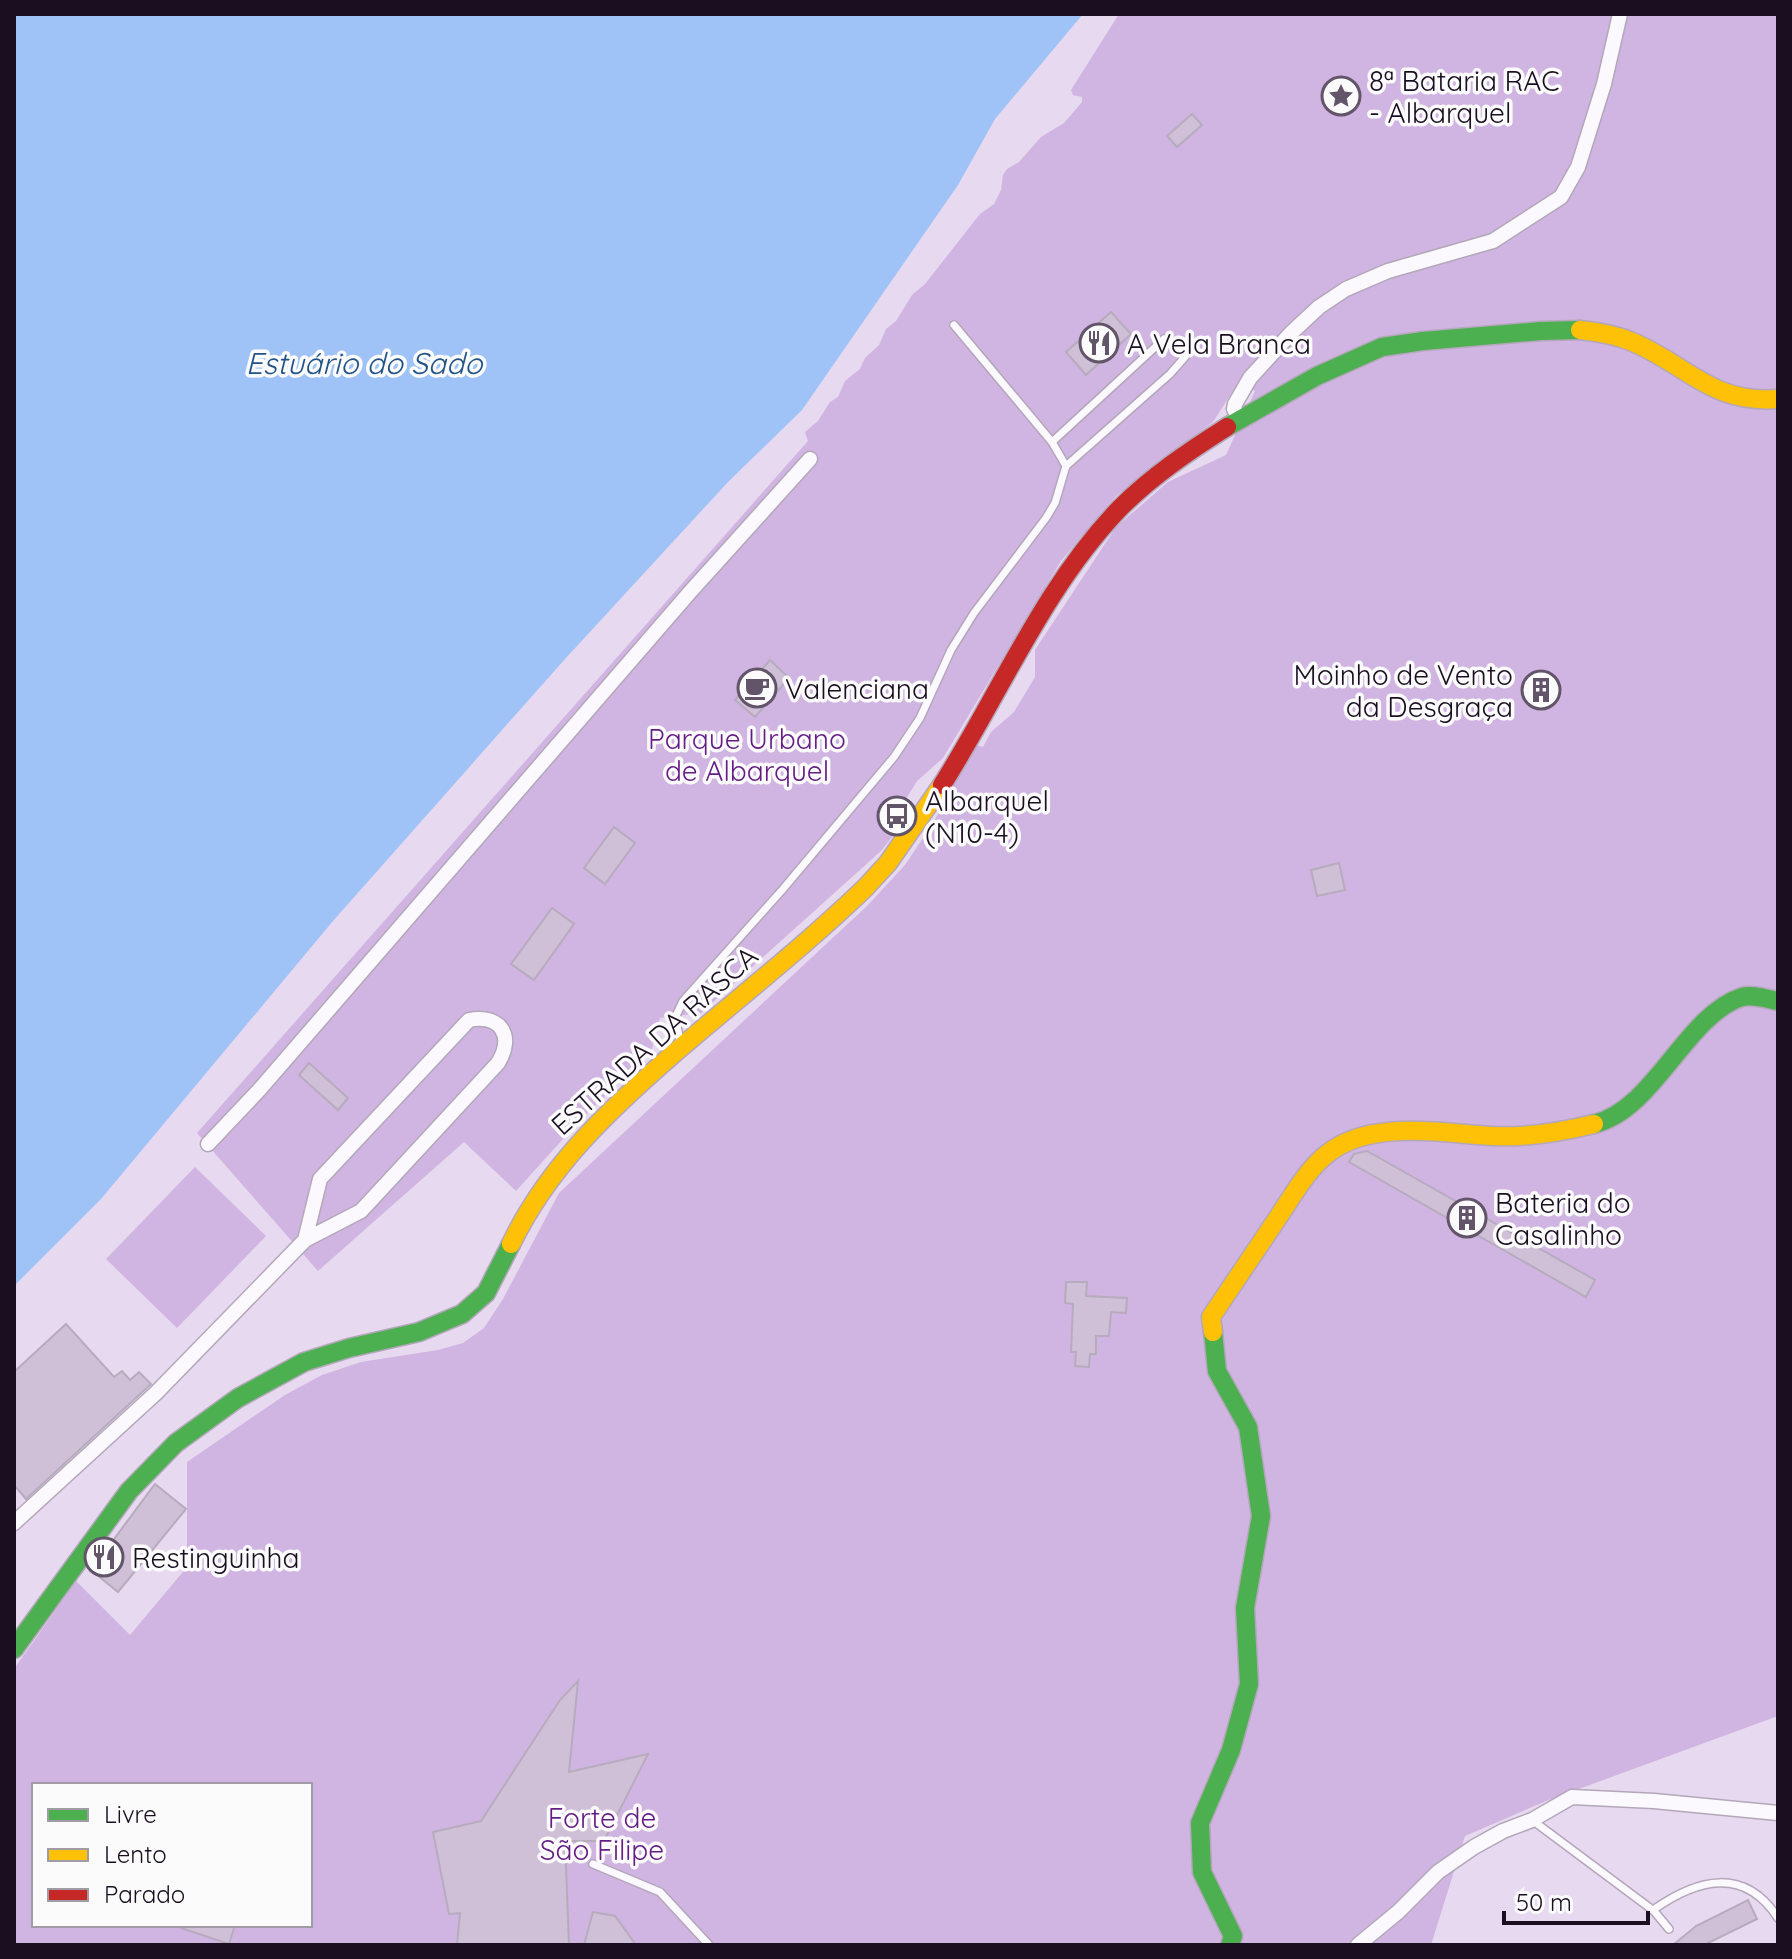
<svg xmlns="http://www.w3.org/2000/svg" width="1792" height="1959" viewBox="0 0 1792 1959" font-family="Quicksand,sans-serif">
	<style>
		.green { fill: #d0b4e1; fill-rule: evenodd }
		.water { fill: #9fc3f7 }
		.building { fill: #cfc0d8; stroke: #b7abbe; stroke-width: 2 }
		.lines { fill: none; stroke-linecap: round; stroke-linejoin: round }
		.lane-casing { stroke: #b3a7ba; stroke-width: 10 }
		.street-casing { stroke: #b3a7ba; stroke-width: 17 }
		.fast-casing { stroke: #b3a7ba; stroke-width: 21 }
		.slow-casing { stroke: #b3a7ba; stroke-width: 21 }
		.jam-casing { stroke: #b3a7ba; stroke-width: 21 }
		.lane { stroke: #fbf9fd; stroke-width: 7 }
		.street { stroke: #fbf9fd; stroke-width: 14 }
		.fast { stroke: #4caf50; stroke-width: 18 }
		.slow { stroke: #ffc107; stroke-width: 18 }
		.jam { stroke: #c62828; stroke-width: 18 }
		.labels { text-anchor: middle; dominant-baseline: central; stroke-width: 7; stroke-linejoin: round; paint-order: stroke }
		.poi-label { font-size: 28px; fill: #1a0e21; stroke: #fbfbfb; text-anchor: start }
		.park-label { font-size: 28px; fill: #651d86; stroke: #fbfbfb }
		.street-label { font-size: 28px; fill: #1a0e21; stroke: #fbfbfb }
		.water-label { font-size: 30px; font-style: italic; fill: #225387; stroke: #fbfbfb }
	</style>
	<rect width="100%" height="100%" fill="#e7d9ef"/>
	<g class="green">
		<path d="M1119,14H1778V1716L1546,1801L1465,1836L1431,1945H14V1669L76,1581L130,1635L187,1567V1462L285,1395L322,1375L361,1362L438,1350L463,1343L484,1328L503,1299L559,1193L867,906L905,865L933,823L976,745L983,747L991,732L1014,712L1035,677V650L1116,527L1168,482L1226,455L1255,391L1240,380L1213,422L1116,496L1061,561L943,758L917,781L897,814L893,836L881,851L701,1013L660,1018L651,1053L581,1119L516,1191L464,1142L318,1271L197,1133L808,441L805,432L818,421L830,402L838,397L845,381L860,369L865,358L879,345L886,329L896,321L912,295L925,284L980,214L994,204L1001,190L1003,175L1007,169L1019,162L1041,137L1064,123L1082,102V97L1073,95L1071,90ZM34,1785H310V1925H34Z"/>
		<polygon points="195,1167 266,1236 177,1328 106,1259"/>
	</g>
	<polygon class="water" points="14,14 1083,14 995,119 958,185 802,410 728,482 565,659 333,921 101,1199 14,1286"/>
	<g class="building">
		<polygon points="1192,114 1202,125 1177,147 1167,136"/>
		<polygon points="1111,312 1131,334 1086,375 1066,352"/>
		<polygon points="770,660 789,678 755,717 735,700"/>
		<circle cx="1541" cy="690" r="11"/>
		<polygon points="614,827 635,843 605,884 584,868"/>
		<polygon points="1339,863 1345,890 1317,896 1311,870"/>
		<polygon points="552,908 574,924 534,980 511,964"/>
		<polygon points="309,1063 348,1098 338,1110 299,1075"/>
		<polygon points="1367,1151 1595,1280 1586,1297 1349,1162 1354,1154"/>
		<polygon points="1066,1282 1087,1282 1086,1296 1127,1298 1126,1313 1111,1312 1109,1336 1096,1336 1096,1354 1090,1354 1089,1367 1075,1366 1076,1352 1071,1352 1073,1304 1065,1303"/>
		<polygon points="66,1324 114,1377 122,1371 130,1380 139,1372 151,1384 26,1499 14,1485 14,1372"/>
		<polygon points="155,1484 186,1509 118,1592 91,1570"/>
		<polygon points="578,1681 569,1772 648,1754 604,1841 565,1841 569,1945 457,1945 460,1913 449,1914 433,1832 481,1821 560,1700"/>
		<polygon points="1748,1900 1757,1919 1704,1945 1673,1945 1696,1926"/>
		<polygon points="593,1912 615,1916 636,1945 584,1945"/>
		<polygon points="181,1925 235,1925 229,1944 181,1928"/>
	</g>
	<g class="lines">
		<defs>
			<g id="lane">
				<polyline points="1052,442 1164,339 1185,357 1170,374 1066,466"/>
				<polyline points="680,1040 675,1018 683,1001 783,889 894,757 920,718 951,650 974,613 1046,518 1055,503 1066,466 1052,442 954,325"/>
				<polyline points="1532,1820 1654,1911 1669,1929"/>
				<polyline points="593,1864 660,1892 709,1945"/>
				<path d="M1653,1910C1697,1879 1744,1866 1778,1918"/>
			</g>
			<g id="street">
				<polyline points="1240,420 1234,409 1235,404 1250,378 1291,333 1319,307 1346,289 1388,271 1493,241 1561,197 1578,167 1604,84 1620,14"/>
				<polyline points="208,1144 260,1089 690,592 810,459"/>
				<path d="M14,1523L156,1393L305,1240L361,1211L498,1063C515,1035 500,1014 469,1020L320,1179L305,1240"/>
				<polyline points="1358,1945 1398,1912 1438,1872 1474,1847 1503,1831 1532,1820 1572,1797 1654,1801 1778,1813"/>
			</g>
			<g id="fast">
				<polyline points="1227,427 1317,376 1382,347 1423,341 1541,331 1580,330"/>
				<path d="M1594,1124C1654,1110 1686,1015 1742,997C1753,994 1767,999 1778,1001"/>
				<polyline points="1213,1332 1217,1371 1248,1427 1261,1516 1245,1608 1249,1684 1231,1750 1200,1823 1202,1872 1233,1936 1230,1945"/>
				<polyline points="14,1649 129,1491 176,1443 238,1398 304,1362 349,1348 419,1332 462,1314 486,1293 511,1244"/>
			</g>
			<g id="slow">
				<path d="M1580,330C1600,332 1617,335 1635,343C1689,367 1713,404 1778,399"/>
				<path d="M511,1244C548,1167 608,1111 672,1055C737,999 805,946 866,887L888,863L942,785"/>
				<path d="M1213,1332L1211,1317C1234,1283 1256,1250 1279,1216C1293,1195 1307,1170 1327,1154C1370,1119 1442,1133 1492,1136C1527,1138 1561,1132 1594,1124"/>
			</g>
			<path id="jam" d="M942,785C1001,692 1043,588 1120,508C1152,476 1189,451 1227,427"/>
		</defs>
		<use href="#lane" class="lane-casing"/>
		<use href="#street" class="street-casing"/>
		<use href="#fast" class="fast-casing"/>
		<use href="#slow" class="slow-casing"/>
		<use href="#jam" class="jam-casing"/>
		<use href="#lane" class="lane"/>
		<use href="#street" class="street"/>
		<use href="#fast" class="fast"/>
		<use href="#slow" class="slow"/>
		<use href="#jam" class="jam"/>
	</g>
	<defs>
		<symbol id="sight-ring" viewBox="-11 -11 22 22"><circle r="9.5" fill="#fbfbfb" stroke="#625569" stroke-width="1.5"/><path d="M0-6L1.8-2.2L6-1.7L2.9 1.2L3.7 5.4L0 3.3L-3.7 5.4L-2.9 1.2L-6-1.7L-1.8-2.2Z" fill="#625569"/></symbol>
		<symbol id="restaurant-ring" viewBox="-11 -11 22 22"><circle r="9.5" fill="#fbfbfb" stroke="#625569" stroke-width="1.5"/><path d="M-5-6h1v4h1v-4h1v4h1v-4h1v5L-1.5 .5V6h-2V.5L-5-1ZM5-6V6H3V1.5H1.5Q1.5-4 5-6Z" fill="#625569"/></symbol>
		<symbol id="cafe-ring" viewBox="-11 -11 22 22"><circle r="9.5" fill="#fbfbfb" stroke="#625569" stroke-width="1.5"/><path d="M-5.5-4.5H6V0H3Q3 3.5 0 3.5H-2.5Q-5.5 3.5-5.5 0ZM3-3.2v2h1.7v-2ZM-6 4.5H4V6H-6Z" fill="#625569"/></symbol>
		<symbol id="building-ring" viewBox="-11 -11 22 22"><circle r="9.5" fill="#fbfbfb" stroke="#625569" stroke-width="1.5"/><path d="M-4-6H4V6H1V3H-1V6H-4ZM-2.5-4.3h1.7v1.8h-1.7ZM.8-4.3h1.7v1.8H.8ZM-2.5-1h1.7V.8h-1.7ZM.8-1h1.7V.8H.8Z" fill="#625569"/></symbol>
		<symbol id="bus-ring" viewBox="-11 -11 22 22"><circle r="9.5" fill="#fbfbfb" stroke="#625569" stroke-width="1.5"/><path d="M-5-6H5V4H4V6H2V4H-2V6H-4V4H-5ZM-3.5-4V0h7V-4ZM-3.5 1.2v1.5H-2V1.2ZM2 1.2v1.5H3.5V1.2Z" fill="#625569"/></symbol>
	</defs>
	<g fill-rule="evenodd">
		<use href="#sight-ring" x="1319" y="74" width="44" height="44"/>
		<use href="#restaurant-ring" x="1077" y="321" width="44" height="44"/>
		<use href="#cafe-ring" x="735" y="666" width="44" height="44"/>
		<use href="#building-ring" x="1519" y="668" width="44" height="44"/>
		<use href="#bus-ring" x="875" y="794" width="44" height="44"/>
		<use href="#building-ring" x="1445" y="1196" width="44" height="44"/>
		<use href="#restaurant-ring" x="82" y="1535" width="44" height="44"/>
	</g>
	<g class="labels">
		<g class="poi-label">
			<text x="1369" y="80">8ª Bataria RAC<tspan x="1369" dy="32">- Albarquel</tspan></text>
			<text x="1127" y="343">A Vela Branca</text>
			<text x="1513" y="674" text-anchor="end">Moinho de Vento<tspan x="1513" dy="32">da Desgraça</tspan></text>
			<text x="785" y="688">Valenciana</text>
			<text x="925" y="800">Albarquel<tspan x="925" dy="32">(N10-4)</tspan></text>
			<text x="1495" y="1202">Bateria do<tspan x="1495" dy="32">Casalinho</tspan></text>
			<text x="132" y="1557">Restinguinha</text>
		</g>
		<g class="park-label">
			<text x="747" y="738">Parque Urbano<tspan x="747" dy="32">de Albarquel</tspan></text>
			<text x="602" y="1817">Forte de<tspan x="602" dy="32">São Filipe</tspan></text>
		</g>
		<g class="street-label">
			<text transform="translate(654 1040) rotate(-42)">ESTRADA DA RASCA</text>
		</g>
		<g class="water-label">
			<text x="364" y="363">Estuário do Sado</text>
		</g>
	</g>
	<rect width="1792" height="1959" fill="none" stroke="#1a0e21" stroke-width="32"/>
	<rect x="32" y="1783" width="280" height="144" fill="#fbfbfb" stroke="#a19ca4" stroke-width="2"/>
	<rect x="48" y="1809" width="40" height="12" fill="#4caf50" stroke="#a19ca4" stroke-width="2"/>
	<text x="104" y="1823" font-size="24" fill="#1a0e21">Livre</text>
	<rect x="48" y="1849" width="40" height="12" fill="#ffc107" stroke="#a19ca4" stroke-width="2"/>
	<text x="104" y="1863" font-size="24" fill="#1a0e21">Lento</text>
	<rect x="48" y="1889" width="40" height="12" fill="#c62828" stroke="#a19ca4" stroke-width="2"/>
	<text x="104" y="1903" font-size="24" fill="#1a0e21">Parado</text>
	<path d="M1504 1911v12h144v-12" fill="none" stroke="#1a0e21" stroke-width="4"/>
	<text x="1516" y="1911" font-size="24" fill="#1a0e21" stroke="#fbfbfb" stroke-width="6" paint-order="stroke">50 m</text>
</svg>
